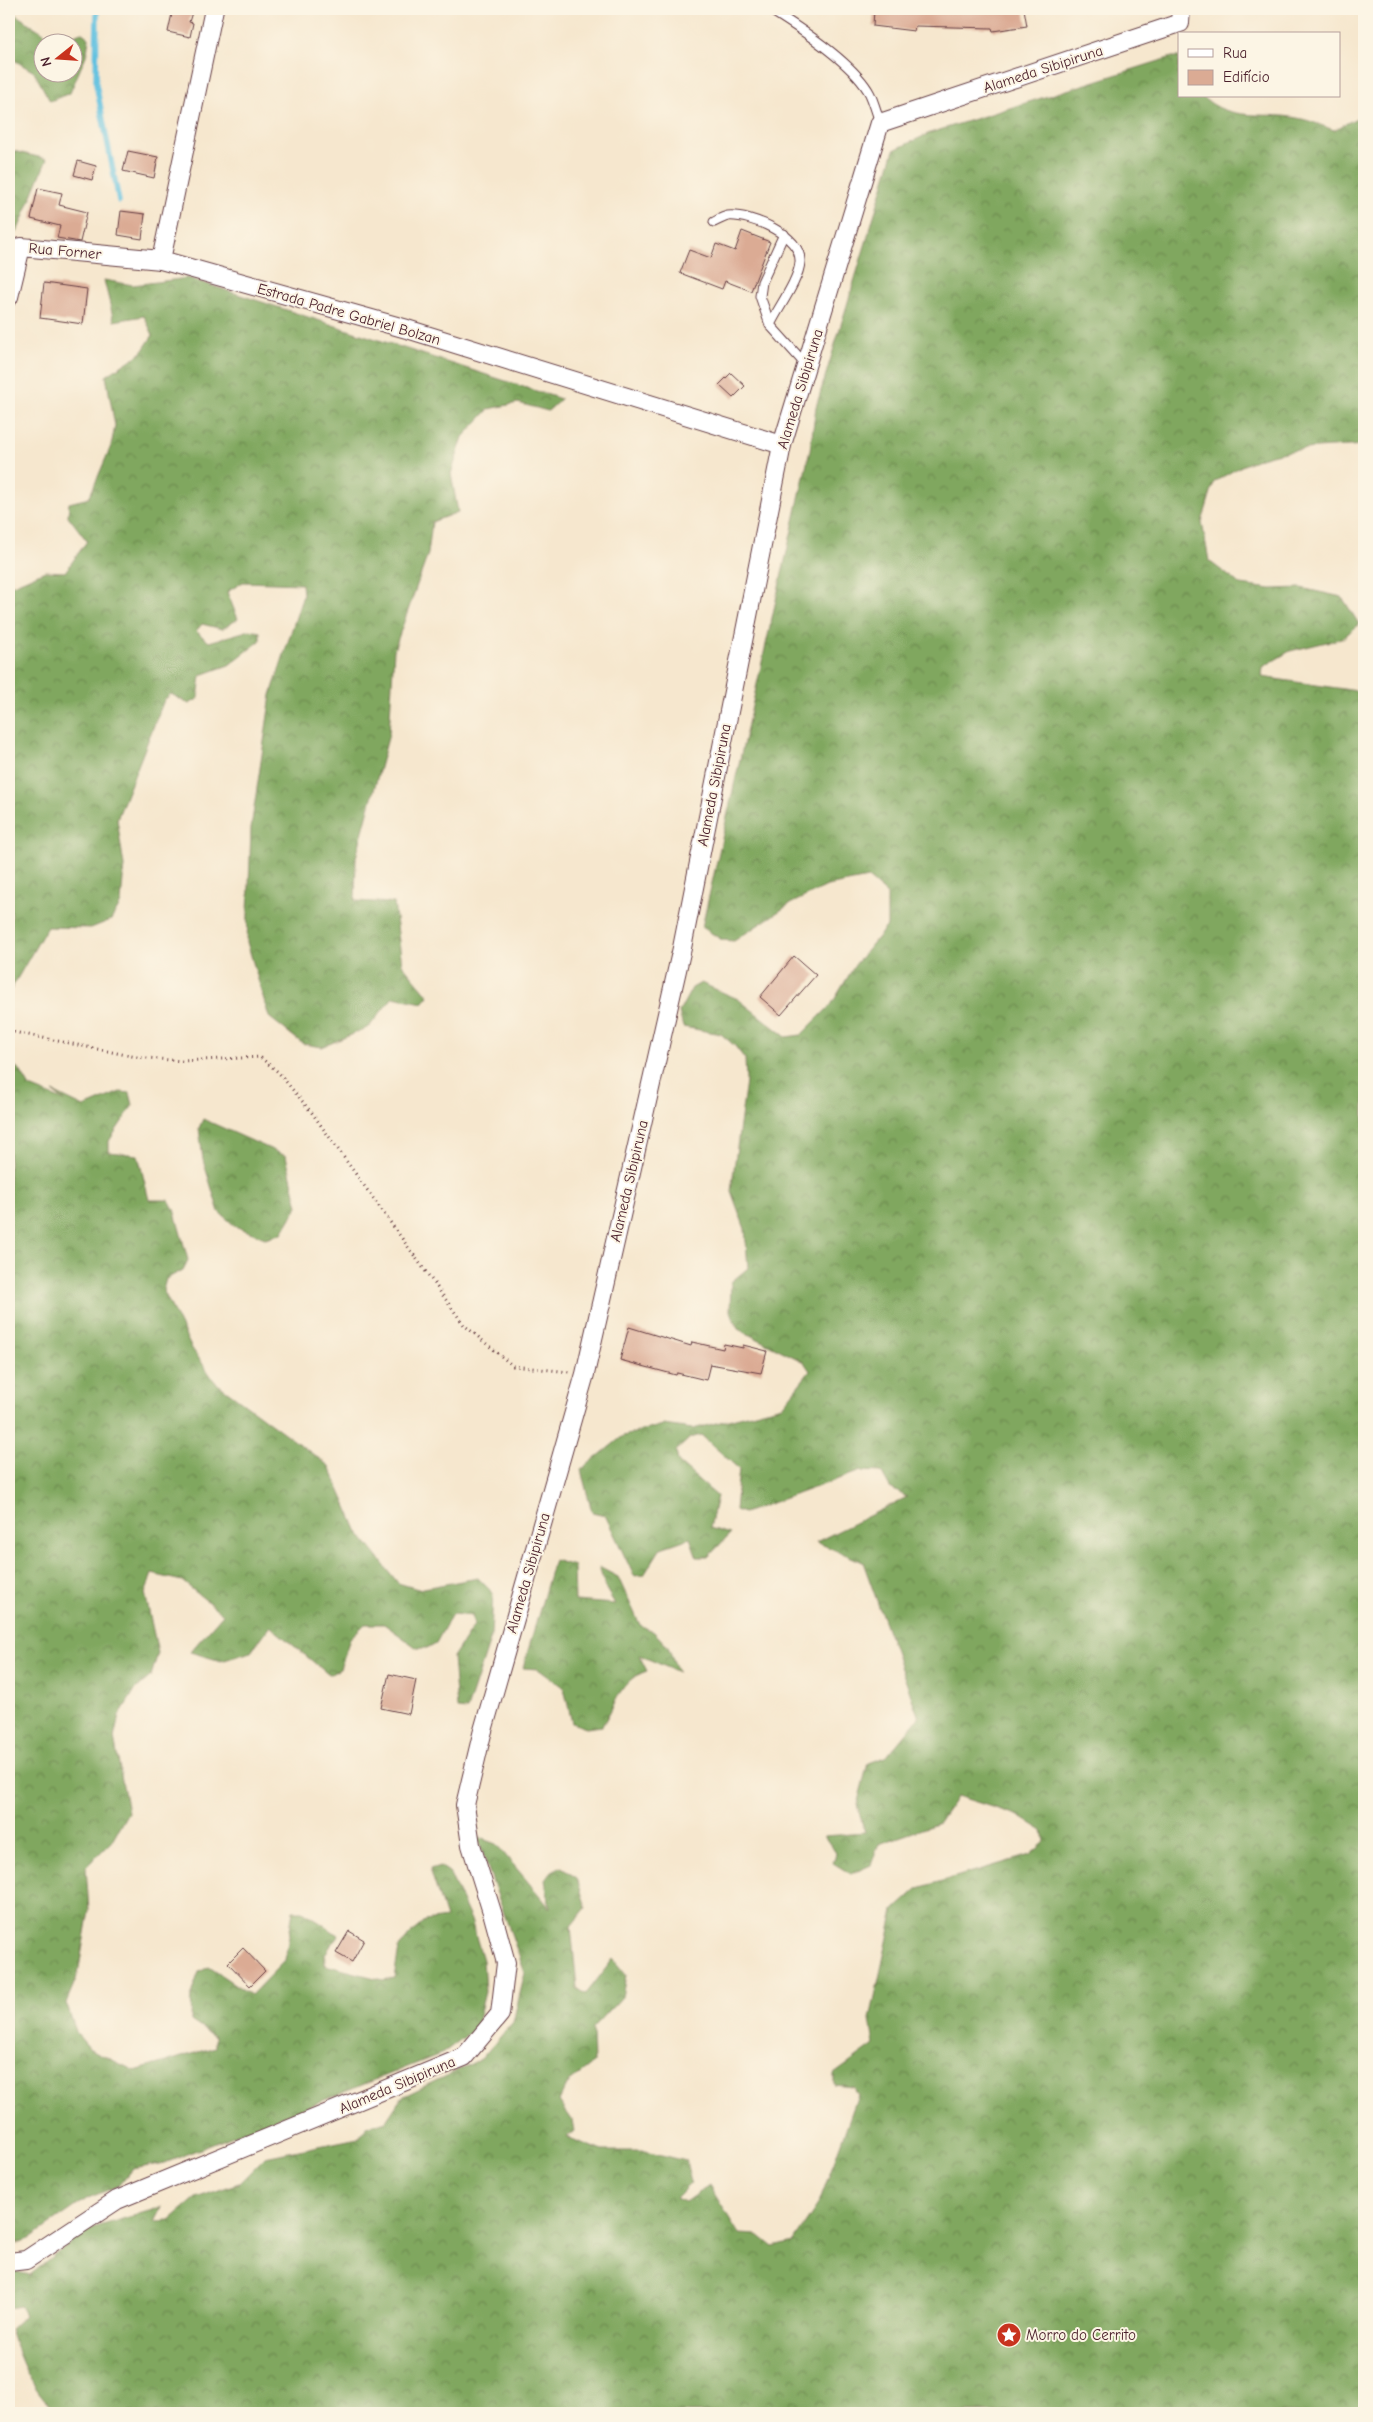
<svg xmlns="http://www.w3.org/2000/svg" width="1373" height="2422" viewBox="0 0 1373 2422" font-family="'Comic Neue',sans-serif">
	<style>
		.forest { fill: url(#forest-crowns); stroke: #656344; fill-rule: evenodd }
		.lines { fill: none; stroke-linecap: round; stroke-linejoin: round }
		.stream { stroke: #61c1e0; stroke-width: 5.5 }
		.building { fill: #dbab94 }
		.lane-casing { stroke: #643d43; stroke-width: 11 }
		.street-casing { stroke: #643d43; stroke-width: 20 }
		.path { stroke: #643d43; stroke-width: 3; stroke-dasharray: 1 4; stroke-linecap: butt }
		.lane { stroke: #fff; stroke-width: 9 }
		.street { stroke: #fff; stroke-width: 18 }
		.labels { text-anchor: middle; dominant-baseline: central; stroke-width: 4; stroke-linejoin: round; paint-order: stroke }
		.street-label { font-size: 15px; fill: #4a1f2b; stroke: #fcf5e5 }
		.poi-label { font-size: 15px; fill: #4a1f2b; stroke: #fcf5e5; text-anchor: start }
	</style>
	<defs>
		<pattern id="forest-crowns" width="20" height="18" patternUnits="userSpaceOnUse" patternTransform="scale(1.25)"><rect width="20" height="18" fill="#80a75e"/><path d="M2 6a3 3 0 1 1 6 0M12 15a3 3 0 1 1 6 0" fill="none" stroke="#6b874e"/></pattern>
	</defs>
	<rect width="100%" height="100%" fill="#fcf5e5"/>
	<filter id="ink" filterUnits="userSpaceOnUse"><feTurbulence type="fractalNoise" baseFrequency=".02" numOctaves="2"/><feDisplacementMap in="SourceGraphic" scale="10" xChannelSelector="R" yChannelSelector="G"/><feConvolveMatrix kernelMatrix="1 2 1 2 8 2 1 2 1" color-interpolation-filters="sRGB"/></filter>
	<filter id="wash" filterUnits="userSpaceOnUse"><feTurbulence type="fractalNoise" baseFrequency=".0096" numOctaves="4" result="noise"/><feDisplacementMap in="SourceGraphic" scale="20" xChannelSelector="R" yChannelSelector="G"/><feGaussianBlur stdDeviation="1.12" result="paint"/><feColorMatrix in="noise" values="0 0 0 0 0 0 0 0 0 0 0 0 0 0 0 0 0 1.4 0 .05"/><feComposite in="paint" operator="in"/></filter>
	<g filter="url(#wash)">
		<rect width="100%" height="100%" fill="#f6e7ce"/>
		<g class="forest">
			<path d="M9,9H14L16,15L58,42L81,32L89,38L87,53L70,93L50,101L34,72L9,57ZM42,42H72V72H42Z"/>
			<path d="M1172,57H1179V96H1202C1231,123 1263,111 1297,118C1310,120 1322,126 1334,130L1364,114V445C1326,448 1284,447 1248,463C1236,468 1225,476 1214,482L1202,522L1209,561L1241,585L1271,589L1301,588L1342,597L1359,624L1343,638L1290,651L1263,667L1262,677L1364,692V2413H58C32,2390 20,2362 10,2329L25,2315L20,2306L9,2308V2270L30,2275L86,2230L162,2207L155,2221L170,2220L196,2198L239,2183L265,2157L358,2138L367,2127L386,2121L402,2097L481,2059L513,2022L525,1973L477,1837L496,1844L550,1908L545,1880L552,1871L560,1867L577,1878L586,1908L571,1926L577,1988L586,1994L613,1959L626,1975L622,1997L593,2028L594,2063L567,2084L559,2101L572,2120L574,2131L567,2137L602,2151H646L686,2161L691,2183L676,2198L685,2202L709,2185L739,2234L758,2235L773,2247L793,2242L819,2203L858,2095L854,2087L834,2085V2074L874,2045L870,2019L894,1910L918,1888L1030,1855L1045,1842L1043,1831L1017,1815L957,1796L939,1823L879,1844L871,1865L851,1874L833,1863L836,1853L824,1836L865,1833L857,1805L868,1763L887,1756L919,1718L863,1562L816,1542L907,1497L890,1488L881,1472L861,1471L744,1513L735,1510L739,1469L701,1435L690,1438L676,1451L678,1462L717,1496L710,1528L730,1534L708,1557H697L690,1538L661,1548L644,1575L634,1576L605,1515L592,1512L581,1470L623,1436L663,1425L693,1429L782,1406L810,1371L804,1362L738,1329L730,1311L731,1282L748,1268L745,1229L731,1191L746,1081L745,1059L735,1046L721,1034L683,1027L679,1012L692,988L701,983L738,999L786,1037L801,1035L831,1005L855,965L887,926V894L868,878L827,886L790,904L734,941L722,940L702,927L810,450L816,407L894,150L930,133Z"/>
			<polygon points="9,150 47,159 17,232 9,230"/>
			<polygon points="188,278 561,399 548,411 518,403 489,409 463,437 451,474 458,512 432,522 428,554 394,650 389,734 356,857 355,901 394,903 402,964 429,996 423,1003 393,997 369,1027 322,1047 303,1044 269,1017 247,942 251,828 271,695 303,595 302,584 243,582 227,592 238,619 222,629 202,624 196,631 209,642 250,630 260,632 260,641 229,665 201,675 198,699 189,704 171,694 164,700 117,819 124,866 121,903 111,920 91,928 47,927 9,993 9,922 12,916 9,905 9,583 13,585 45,571 65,572 87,541 68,516 69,503 89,498 111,446 115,426 106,376 141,353 153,335 144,316 114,321 104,280 133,285"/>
			<polygon points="9,1062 20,1070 30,1087 65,1101 53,1092 84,1107 120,1092 130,1093 133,1105 109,1141 109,1152 138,1155 149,1200 169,1200 174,1209 188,1260 183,1270 166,1279 163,1290 191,1347 215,1382 329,1466 358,1532 398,1583 418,1589 478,1578 493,1593 491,1637 467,1710 457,1709 453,1657 474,1625 472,1616 452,1614 436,1643 427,1648 417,1648 384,1624 365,1624 350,1638 340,1669 329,1675 270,1626 251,1652 221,1661 190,1652 223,1614 182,1581 152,1574 145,1593 158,1653 151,1676 135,1690 119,1716 114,1738 128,1812 111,1842 86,1867 89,1910 78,1974 66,2003 77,2034 90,2049 135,2071 215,2047 215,2037 191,2021 192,1991 199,1972 209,1967 251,1995 285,1960 293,1911 303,1911 338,1935 325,1954 325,1965 383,1980 394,1978 399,1948 410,1934 425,1921 446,1918 430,1869 440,1866 449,1872 471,1920 483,1960 485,1992 476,2028 443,2053 165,2163 132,2169 118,2186 88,2198 29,2239 9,2246"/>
			<polygon points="203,1119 286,1156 298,1206 282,1233 265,1238 235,1226 219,1212 203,1160 199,1128"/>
			<path d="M554,1560L574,1566L575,1601L615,1604L606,1589L599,1567L618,1577L640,1625L654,1632L668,1647L678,1672L639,1655L647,1671C619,1680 617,1703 602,1726L586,1728L572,1723L564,1688L538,1669L523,1668Z"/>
		</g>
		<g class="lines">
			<polyline class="stream" points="97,9 96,84 119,201"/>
		</g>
		<g id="blocks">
			<g class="building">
				<polygon points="173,9 193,9 189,22 193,23 190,37 168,32"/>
				<polygon points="874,9 1024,9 1027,26 993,31 992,28 915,26 914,31 873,26"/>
				<polygon points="128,151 158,157 154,178 123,171"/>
				<polygon points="78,161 96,166 92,180 74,175"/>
				<polygon points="38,188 62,193 59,205 87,212 80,242 57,238 60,226 31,219"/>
				<polygon points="121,211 145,214 142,239 118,235"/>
				<polygon points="742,231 770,242 751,291 725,281 722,289 680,273 689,250 711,258 716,244 735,251"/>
				<polygon points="44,283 87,289 83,324 40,318"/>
				<polygon points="731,373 745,386 733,398 719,385"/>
				<polygon points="794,956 816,975 781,1015 760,997"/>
				<polygon points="629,1327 691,1346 692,1342 723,1349 724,1344 743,1348 743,1345 767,1351 761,1373 710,1364 706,1380 677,1373 676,1375 620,1360"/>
				<polygon points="389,1674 416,1680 409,1714 381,1708"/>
				<polygon points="349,1931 364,1940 352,1962 336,1953"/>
				<polygon points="243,1948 265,1971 250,1986 228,1963"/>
			</g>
		</g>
	</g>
	<g filter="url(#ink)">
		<use href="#blocks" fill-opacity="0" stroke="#643d43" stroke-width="1"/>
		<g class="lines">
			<defs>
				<g id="lane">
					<path d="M769,9C798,27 854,63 870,94C874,103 877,113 880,123"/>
					<path d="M714,222C718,220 723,217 728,216C750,214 802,235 800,262C799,280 778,308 770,325L807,366"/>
					<polyline points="770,325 760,296 762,282 784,234"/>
				</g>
				<g id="street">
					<polyline points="214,9 161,260 407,329 782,445"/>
					<polyline points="9,297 21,247 161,260"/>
					<polyline points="9,2262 26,2260 117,2200 464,2057 500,2014 506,1963 492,1912 471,1845 465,1805 482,1734 585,1374 682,948 782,445 880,123 1180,23 1181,9"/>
				</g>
			</defs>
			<use href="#lane" class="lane-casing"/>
			<use href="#street" class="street-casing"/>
			<polyline class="path" points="9,1031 136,1057 182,1061 260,1057 278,1072 312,1113 464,1325 513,1366 569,1372"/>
			<use href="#lane" class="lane"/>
			<use href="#street" class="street"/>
		</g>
	</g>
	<defs>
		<symbol id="sight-disc" viewBox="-11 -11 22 22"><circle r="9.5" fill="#c8321e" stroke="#fcf5e5"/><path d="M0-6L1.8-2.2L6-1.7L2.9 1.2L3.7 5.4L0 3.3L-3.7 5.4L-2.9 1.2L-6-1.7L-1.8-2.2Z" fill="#fff"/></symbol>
	</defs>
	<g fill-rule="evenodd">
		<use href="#sight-disc" x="995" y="2321" width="28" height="28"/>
	</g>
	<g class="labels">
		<g class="street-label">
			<text transform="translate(1043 69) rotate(-18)">Alameda Sibipiruna</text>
			<text transform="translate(65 251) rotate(5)">Rua Forner</text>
			<text transform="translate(349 314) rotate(16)">Estrada Padre Gabriel Bolzan</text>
			<text transform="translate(800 389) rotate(-73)">Alameda Sibipiruna</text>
			<text transform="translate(714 785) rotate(-79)">Alameda Sibipiruna</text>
			<text transform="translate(629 1181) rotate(-77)">Alameda Sibipiruna</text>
			<text transform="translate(528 1573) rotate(-74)">Alameda Sibipiruna</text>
			<text transform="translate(397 2085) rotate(-23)">Alameda Sibipiruna</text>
		</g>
		<g class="poi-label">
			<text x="1026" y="2335">Morro do Cerrito</text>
		</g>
	</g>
	<rect width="1373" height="2422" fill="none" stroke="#fcf5e5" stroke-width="30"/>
	<rect x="1178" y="32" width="162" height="65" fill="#fcf5e5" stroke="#b59f9b"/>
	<rect x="1188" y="49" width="25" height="8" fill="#ffffff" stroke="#b59f9b"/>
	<text x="1223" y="58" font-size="15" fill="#4a1f2b">Rua</text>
	<rect x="1188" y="70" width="25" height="15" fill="#dbab94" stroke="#b59f9b"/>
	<text x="1223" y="82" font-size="15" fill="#4a1f2b">Edifício</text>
	<g transform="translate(58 58) rotate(253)"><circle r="24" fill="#fcf5e5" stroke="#b59f9b"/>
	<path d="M0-4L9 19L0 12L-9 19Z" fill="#c8321e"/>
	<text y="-8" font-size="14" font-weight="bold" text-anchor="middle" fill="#4a1f2b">N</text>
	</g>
</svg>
